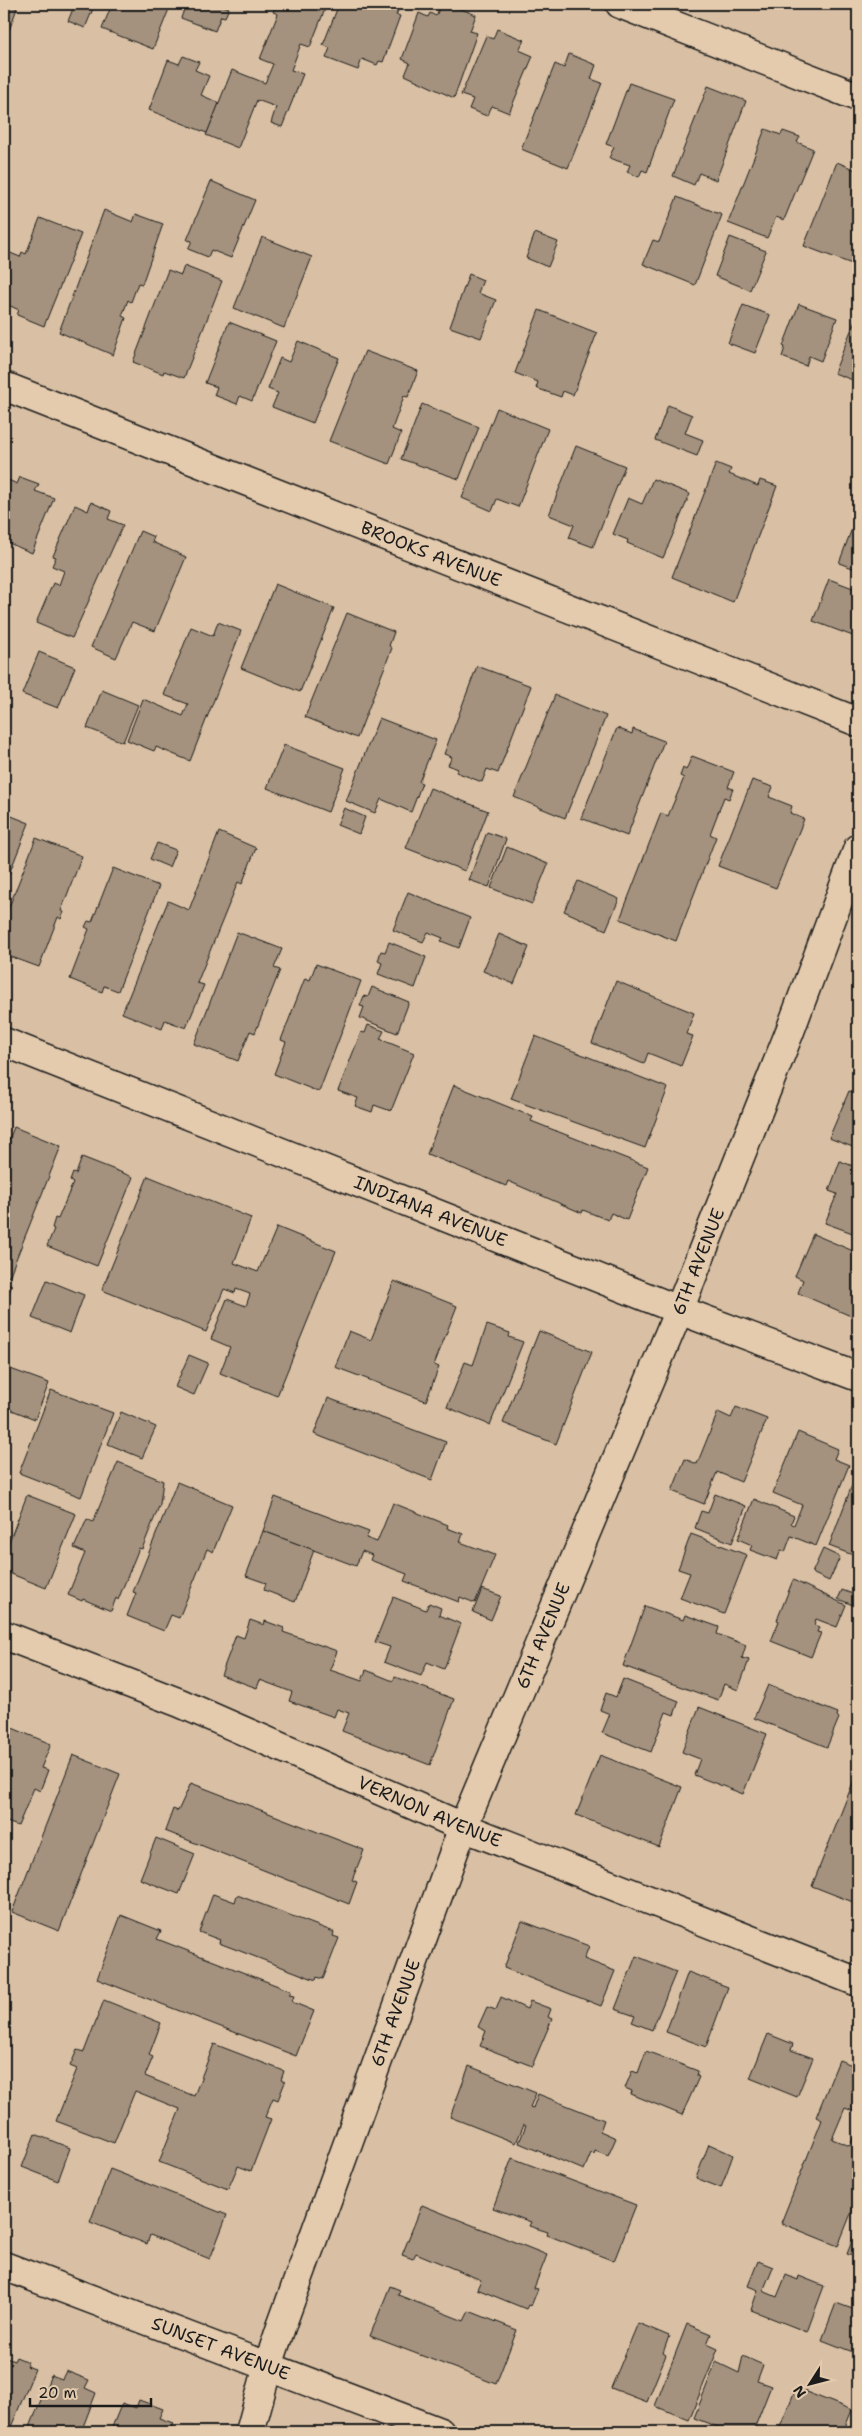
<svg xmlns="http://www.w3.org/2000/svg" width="862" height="2436" viewBox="0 0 862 2436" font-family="'Shantell Sans',sans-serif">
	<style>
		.building { fill: #a4927e; stroke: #1c1c1c }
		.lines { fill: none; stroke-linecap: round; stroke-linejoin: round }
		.minor-casing { stroke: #1c1c1c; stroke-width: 31 }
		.minor { stroke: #e5cbad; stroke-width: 28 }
		.labels { text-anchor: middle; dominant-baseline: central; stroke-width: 4; stroke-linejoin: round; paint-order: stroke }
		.street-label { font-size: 18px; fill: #1c1c1c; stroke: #e5cbad }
	</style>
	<rect width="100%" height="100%" fill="#d9c0a4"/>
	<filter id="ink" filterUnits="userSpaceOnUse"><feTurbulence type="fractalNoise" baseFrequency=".02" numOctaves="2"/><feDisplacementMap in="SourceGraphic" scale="10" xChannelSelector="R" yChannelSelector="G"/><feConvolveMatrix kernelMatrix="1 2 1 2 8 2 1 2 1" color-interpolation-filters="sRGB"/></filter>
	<g filter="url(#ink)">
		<g class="building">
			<polygon points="4,4 17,8 5,42 4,42"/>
			<polygon points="75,4 95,4 85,28 68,21"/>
			<polygon points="112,4 171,4 153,49 102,29"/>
			<polygon points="186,4 225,4 224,6 229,8 225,17 221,16 215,31 181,18"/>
			<polygon points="276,4 327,4 310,47 301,44 291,70 303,74 282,127 271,123 276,107 257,100 238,148 206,135 232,70 265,83 273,64 260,59 278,14 273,12"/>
			<polygon points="339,4 401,4 396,15 400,16 383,62 379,61 377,65 362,59 358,70 326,58 330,48 323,45"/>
			<polygon points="441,4 449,4 476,15 470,31 477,33 454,98 405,75 410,63 402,59 419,13 428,17 430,13 436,16"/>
			<polygon points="497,29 524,40 519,50 533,56 509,113 492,106 487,116 469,109 473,99 461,95 486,36 493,39"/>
			<polygon points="569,54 596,65 591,79 602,83 568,168 521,149 555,64 564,68"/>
			<polygon points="183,56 199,62 195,70 209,76 201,95 219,103 207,133 149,110 168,60 179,64"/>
			<polygon points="629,83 674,99 647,172 642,170 639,177 627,172 630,165 609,158 614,147 606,144"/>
			<polygon points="708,86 746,101 716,180 699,173 694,185 673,176"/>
			<polygon points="765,129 781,135 783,131 800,137 797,142 813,149 784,220 776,217 767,238 728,223"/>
			<polygon points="837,162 858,171 858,249 852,264 804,246"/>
			<polygon points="211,181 255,200 231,258 211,250 208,257 188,249 192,241 187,240"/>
			<polygon points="677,197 722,215 695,285 643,264 653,240 659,242"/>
			<polygon points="104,210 133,222 136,214 163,224 142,284 138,283 131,302 128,300 122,316 126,318 113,355 59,332"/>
			<polygon points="40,218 81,234 44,326 17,315 19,310 4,303 4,262 8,252 20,257 22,252 26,254"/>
			<polygon points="535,233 558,242 548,267 526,258"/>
			<polygon points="262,237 312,257 284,328 234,308"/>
			<polygon points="730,237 766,251 750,290 715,276"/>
			<polygon points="184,266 222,281 184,378 164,371 163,374 133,362 168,270 181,275"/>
			<polygon points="469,274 483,280 478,293 496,300 481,338 450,327"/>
			<polygon points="799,304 837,318 821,361 809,356 806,366 782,357 785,347 783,346"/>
			<polygon points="743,305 770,315 755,353 728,343"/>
			<polygon points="539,310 597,333 573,395 563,391 561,397 536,388 538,382 515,373"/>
			<polygon points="858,313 858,382 834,373"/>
			<polygon points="229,322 276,341 252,401 240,396 237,404 214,395 217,387 205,383"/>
			<polygon points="298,341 339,358 313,423 272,407 278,393 268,389 280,358 289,362"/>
			<polygon points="365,351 418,371 408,397 404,396 392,429 401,433 389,464 329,441"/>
			<polygon points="422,404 479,427 459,479 401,459"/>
			<polygon points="668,405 692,415 685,433 703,440 697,456 655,440"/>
			<polygon points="497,408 548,429 518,507 497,499 492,511 462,498"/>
			<polygon points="576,446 625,466 593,547 569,538 574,525 549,515"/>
			<polygon points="716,463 731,469 729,474 758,486 760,480 777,486 733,602 672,577"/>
			<polygon points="20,477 39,484 35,491 54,498 32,553 4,541 4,478 17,484"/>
			<polygon points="653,479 690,494 663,558 627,543 628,540 613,534 628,498 642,504"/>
			<polygon points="91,502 111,511 108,519 123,525 72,638 36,623 53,583 59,585 64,571 52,566 56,557 53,556 75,505 88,511"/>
			<polygon points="140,531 154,537 152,542 186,557 155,631 132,622 116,658 91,647"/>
			<polygon points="851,531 858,534 858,570 839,563"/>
			<polygon points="829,579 858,590 858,638 813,621"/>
			<polygon points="275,584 334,608 300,692 241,668"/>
			<polygon points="347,613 394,632 389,646 392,648 357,738 305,717"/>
			<polygon points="218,622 241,631 190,761 156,747 154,751 127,740 143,699 183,716 188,704 164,695 191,627 213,636"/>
			<polygon points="39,652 75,667 58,708 22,694"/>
			<polygon points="477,666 531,686 498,773 487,769 482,782 456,772 458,769 448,765 452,757 444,754"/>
			<polygon points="102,690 138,705 123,742 87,728"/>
			<polygon points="555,695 606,716 565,818 514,797"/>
			<polygon points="379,718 436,740 419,782 422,783 411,812 381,799 375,813 346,801"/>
			<polygon points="617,728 632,734 633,729 664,741 627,836 581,818"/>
			<polygon points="284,745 345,768 328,812 267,788"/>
			<polygon points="692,756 734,772 728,787 733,789 729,799 724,797 710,834 716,837 676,941 620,919 661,813 668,816 684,778 680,776 683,768 686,770"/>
			<polygon points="752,780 773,787 769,797 792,806 790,813 804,819 776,888 718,866"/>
			<polygon points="430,788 488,811 465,871 406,848"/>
			<polygon points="344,808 365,817 359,834 337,825"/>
			<polygon points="4,813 29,823 4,887"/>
			<polygon points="219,832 256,848 242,884 238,882 197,983 204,985 186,1028 165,1020 162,1029 122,1013 168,901 189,910"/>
			<polygon points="487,832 506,839 489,887 469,880"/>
			<polygon points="36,838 82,856 61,911 64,912 61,919 58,917 39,967 6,955 8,949 4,947 4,920"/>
			<polygon points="157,843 176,850 169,867 150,859"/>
			<polygon points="507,847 548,864 532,904 491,888"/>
			<polygon points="113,868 159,886 118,991 104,986 102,992 70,979 89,929 85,927 88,921 92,922"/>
			<polygon points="578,881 619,899 606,930 564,911"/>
			<polygon points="408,892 470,918 459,948 441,941 443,938 428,932 423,942 393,930"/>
			<polygon points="237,932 282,949 274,968 280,970 255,1033 250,1031 238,1061 194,1044"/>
			<polygon points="499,934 529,947 514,984 483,971"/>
			<polygon points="389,942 426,957 415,988 378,974 382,963 378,961 381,951 385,952"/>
			<polygon points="316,964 361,981 319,1092 274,1074 286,1042 281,1040 305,978 310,980"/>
			<polygon points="616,981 694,1013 686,1034 693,1036 681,1066 648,1053 644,1064 592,1043"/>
			<polygon points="372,987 409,1002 397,1033 360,1018 364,1007 360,1006 364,996 368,997"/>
			<polygon points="368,1025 384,1031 380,1039 414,1053 391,1111 374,1105 372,1112 355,1106 358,1098 338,1091 361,1032 365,1033"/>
			<polygon points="535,1036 668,1088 645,1148 511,1099"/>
			<polygon points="454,1085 533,1117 531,1121 648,1167 627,1220 611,1213 608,1220 583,1210 582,1213 508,1181 506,1186 427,1154"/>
			<polygon points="849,1091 858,1094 858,1149 829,1138"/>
			<polygon points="14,1127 61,1146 9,1277 4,1275 4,1153"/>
			<polygon points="82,1157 133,1177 97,1266 47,1246 54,1229 52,1228 55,1218 58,1219 73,1183 70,1181 73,1173 76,1174"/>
			<polygon points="840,1161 858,1168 858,1235 825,1223 837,1194 829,1191"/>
			<polygon points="148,1176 251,1218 234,1263 258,1272 277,1227 336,1251 277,1396 220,1373 230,1347 211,1339 227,1299 246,1306 250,1294 236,1289 235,1293 224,1289 206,1332 102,1290"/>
			<polygon points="813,1234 858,1253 858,1305 853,1317 798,1293 803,1280 795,1276"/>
			<polygon points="47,1280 84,1295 70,1333 32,1318"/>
			<polygon points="394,1281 457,1306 434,1365 439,1367 426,1401 335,1367 349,1331 371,1340"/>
			<polygon points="4,1282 12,1285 4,1306"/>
			<polygon points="487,1325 510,1333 509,1337 523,1342 490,1425 447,1407 465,1362 473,1365"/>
			<polygon points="539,1331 592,1352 556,1444 503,1423"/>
			<polygon points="189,1355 208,1363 194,1395 175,1387"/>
			<polygon points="5,1367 49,1383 35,1419 4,1407"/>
			<polygon points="51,1390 113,1413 81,1497 19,1473"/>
			<polygon points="328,1398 446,1442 432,1480 314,1434"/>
			<polygon points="736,1407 767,1419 741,1482 717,1472 704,1504 672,1491 685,1459 697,1464 718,1412 731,1418"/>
			<polygon points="121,1412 156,1427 142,1458 108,1444"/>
			<polygon points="798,1432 838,1449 834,1459 849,1465 816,1546 791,1536 785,1552 781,1550 777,1560 750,1550 752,1545 738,1539 754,1499 794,1516 791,1523 794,1525 802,1505 773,1493"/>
			<polygon points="118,1462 163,1481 160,1504 142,1549 139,1548 118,1600 116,1598 111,1611 83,1599 82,1601 68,1595 85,1553 74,1548 87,1519 93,1522"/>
			<polygon points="857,1472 858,1472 858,1557 829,1546"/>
			<polygon points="177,1482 232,1505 213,1552 207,1549 179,1618 171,1615 164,1631 127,1616 136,1593 133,1592"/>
			<polygon points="715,1494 746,1506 732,1543 695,1528 701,1511 708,1513"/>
			<polygon points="27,1495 76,1514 46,1588 4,1571 4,1555"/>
			<polygon points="275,1497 369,1532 366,1538 377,1542 393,1503 448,1525 447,1528 463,1534 460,1542 495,1555 475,1603 460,1597 459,1602 404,1581 407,1574 370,1560 372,1555 362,1551 356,1566 263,1531"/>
			<polygon points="263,1531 314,1550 295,1602 264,1590 266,1583 246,1576"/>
			<polygon points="691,1534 747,1555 724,1614 680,1598 690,1573 678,1569"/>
			<polygon points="823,1549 840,1557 829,1581 812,1573"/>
			<polygon points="793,1580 846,1605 837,1627 816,1619 814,1625 819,1627 817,1632 821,1633 811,1657 771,1641 779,1621 777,1620"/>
			<polygon points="482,1589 501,1596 491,1620 473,1612"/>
			<polygon points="842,1590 858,1596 858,1607 838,1599"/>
			<polygon points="393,1597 426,1610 429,1603 441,1608 439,1615 461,1624 444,1669 427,1662 421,1676 384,1662 390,1647 375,1642"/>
			<polygon points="645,1606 683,1620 685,1615 719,1627 717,1634 746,1645 742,1658 749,1660 738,1690 724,1684 718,1700 623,1666"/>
			<polygon points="250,1620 264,1625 265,1621 284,1628 283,1632 337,1651 330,1670 362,1681 366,1670 393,1681 395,1677 454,1699 430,1765 342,1731 349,1713 337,1709 334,1717 289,1701 292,1692 260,1680 257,1688 221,1675 236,1635 244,1638"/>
			<polygon points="623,1679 679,1701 674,1715 666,1712 651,1752 602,1733 610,1714 600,1710 606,1693 616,1697"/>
			<polygon points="768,1685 838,1713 837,1716 839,1718 827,1747 754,1718"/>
			<polygon points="699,1707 767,1734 743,1794 694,1775 700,1759 682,1752"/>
			<polygon points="5,1725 51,1744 41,1768 48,1770 40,1791 34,1788 18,1826 4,1821"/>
			<polygon points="73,1755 120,1774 59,1931 12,1912"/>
			<polygon points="600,1755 682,1787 659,1847 576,1815"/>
			<polygon points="858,1770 858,1904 812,1886"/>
			<polygon points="191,1783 364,1850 352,1880 357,1882 349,1904 165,1831 173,1809 178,1811"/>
			<polygon points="156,1838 195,1854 179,1894 140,1879"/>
			<polygon points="213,1894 235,1902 237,1895 334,1932 333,1936 339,1938 323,1979 317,1977 316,1980 219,1943 220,1940 199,1932"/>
			<polygon points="121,1915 161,1931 157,1939 291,1991 289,1995 294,1996 292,2002 314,2011 296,2056 97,1979"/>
			<polygon points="522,1921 589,1946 584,1959 615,1971 601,2006 504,1968"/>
			<polygon points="636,1956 676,1972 652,2030 632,2022 635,2016 615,2009"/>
			<polygon points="688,1972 728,1987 706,2047 666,2032"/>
			<polygon points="501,1997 527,2009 530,2001 551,2009 548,2017 552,2019 532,2066 480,2046 486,2031 478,2027 487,2007 496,2010"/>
			<polygon points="104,2000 161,2023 149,2055 153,2057 145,2076 194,2096 214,2044 284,2071 281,2080 285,2082 278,2100 273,2098 265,2117 271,2119 251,2171 238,2166 228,2189 159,2162 180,2109 135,2091 114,2143 56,2121 77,2069 70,2066 77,2050 84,2052"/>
			<polygon points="768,2034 793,2044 791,2050 813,2058 797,2097 750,2078"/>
			<polygon points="646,2051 698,2071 697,2076 699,2077 682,2115 631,2094 632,2091 625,2088 632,2071 638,2073"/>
			<polygon points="858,2059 858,2113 845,2108 832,2139 850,2146 854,2136 858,2137 858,2196 838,2246 781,2223 822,2120 816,2117 839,2060 855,2066"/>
			<polygon points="469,2066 536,2093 530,2107 533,2108 538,2094 604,2120 600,2131 616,2138 608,2156 595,2151 594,2154 591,2153 584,2170 519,2143 526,2125 524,2124 516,2143 450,2117"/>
			<polygon points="35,2134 70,2148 58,2181 22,2167"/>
			<polygon points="709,2144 733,2155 721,2188 696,2178"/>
			<polygon points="512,2158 636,2205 614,2261 547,2235 548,2232 529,2226 531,2222 493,2208"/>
			<polygon points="110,2169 227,2215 210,2259 150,2235 147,2244 90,2222"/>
			<polygon points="422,2205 547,2255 534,2288 538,2289 531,2306 528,2305 526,2309 477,2289 481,2280 416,2253 413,2259 402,2255"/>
			<polygon points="858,2226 858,2258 847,2254"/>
			<polygon points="758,2261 773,2267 763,2291 777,2297 786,2275 798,2280 799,2276 824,2286 807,2332 751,2310 758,2290 748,2286"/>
			<polygon points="390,2286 400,2290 398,2295 464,2321 469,2311 517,2330 496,2384 370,2336"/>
			<polygon points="836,2303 858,2311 858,2354 822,2340"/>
			<polygon points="638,2323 669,2336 663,2353 666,2355 647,2402 611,2388"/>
			<polygon points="687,2324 711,2334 707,2344 718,2349 689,2420 655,2406"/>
			<polygon points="743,2356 763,2365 757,2381 771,2386 753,2432 722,2432 723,2429 694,2418 716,2362 739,2373"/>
			<polygon points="4,2357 14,2361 16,2357 28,2362 26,2366 35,2369 9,2432 4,2432"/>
			<polygon points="66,2371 89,2380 85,2388 96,2393 81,2432 28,2432 51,2375 62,2379"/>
			<polygon points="796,2388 852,2410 843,2432 778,2432"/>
			<polygon points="139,2400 163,2409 159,2418 173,2423 170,2432 110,2432 122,2403 136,2408"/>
		</g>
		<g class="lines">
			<defs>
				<g id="minor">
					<polyline points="620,4 858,97"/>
					<path id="s1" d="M4,386L858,722"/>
					<path id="s2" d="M4,1042L679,1310L858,1377"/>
					<path id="s3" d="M4,1635L180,1703L463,1827L858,1982"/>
					<path id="s4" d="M4,2266L440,2432"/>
					<path id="s5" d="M250,2432L268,2366L282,2324L463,1827L679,1310L790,1031L858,848"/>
				</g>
			</defs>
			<use href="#minor" class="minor-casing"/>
			<use href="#minor" class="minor"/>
		</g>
	</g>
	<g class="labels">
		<g class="street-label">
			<text stroke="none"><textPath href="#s1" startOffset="459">BROOKS AVENUE</textPath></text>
			<text stroke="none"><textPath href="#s2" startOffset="459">INDIANA AVENUE</textPath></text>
			<text stroke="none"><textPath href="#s5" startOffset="1254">6TH AVENUE</textPath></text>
			<text stroke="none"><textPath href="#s5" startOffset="849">6TH AVENUE</textPath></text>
			<text stroke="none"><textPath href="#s3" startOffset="461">VERNON AVENUE</textPath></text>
			<text stroke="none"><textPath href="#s5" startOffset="444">6TH AVENUE</textPath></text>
			<text stroke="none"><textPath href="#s4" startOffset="232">SUNSET AVENUE</textPath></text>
		</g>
	</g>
	<rect width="862" height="2436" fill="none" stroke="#e5cbad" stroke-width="20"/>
	<rect x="10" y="10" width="842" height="2416" fill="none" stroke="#1c1c1c" stroke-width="2" filter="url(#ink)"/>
	<g transform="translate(810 2384) rotate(234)" stroke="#e5cbad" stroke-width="4" paint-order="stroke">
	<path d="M0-4L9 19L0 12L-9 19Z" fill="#1c1c1c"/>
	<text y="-8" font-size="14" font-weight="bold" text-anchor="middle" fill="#1c1c1c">N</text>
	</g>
	<path d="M30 2398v8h121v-8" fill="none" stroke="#1c1c1c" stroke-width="2.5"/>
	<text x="38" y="2398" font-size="15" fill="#1c1c1c" stroke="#e5cbad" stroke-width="4" paint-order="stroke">20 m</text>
</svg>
